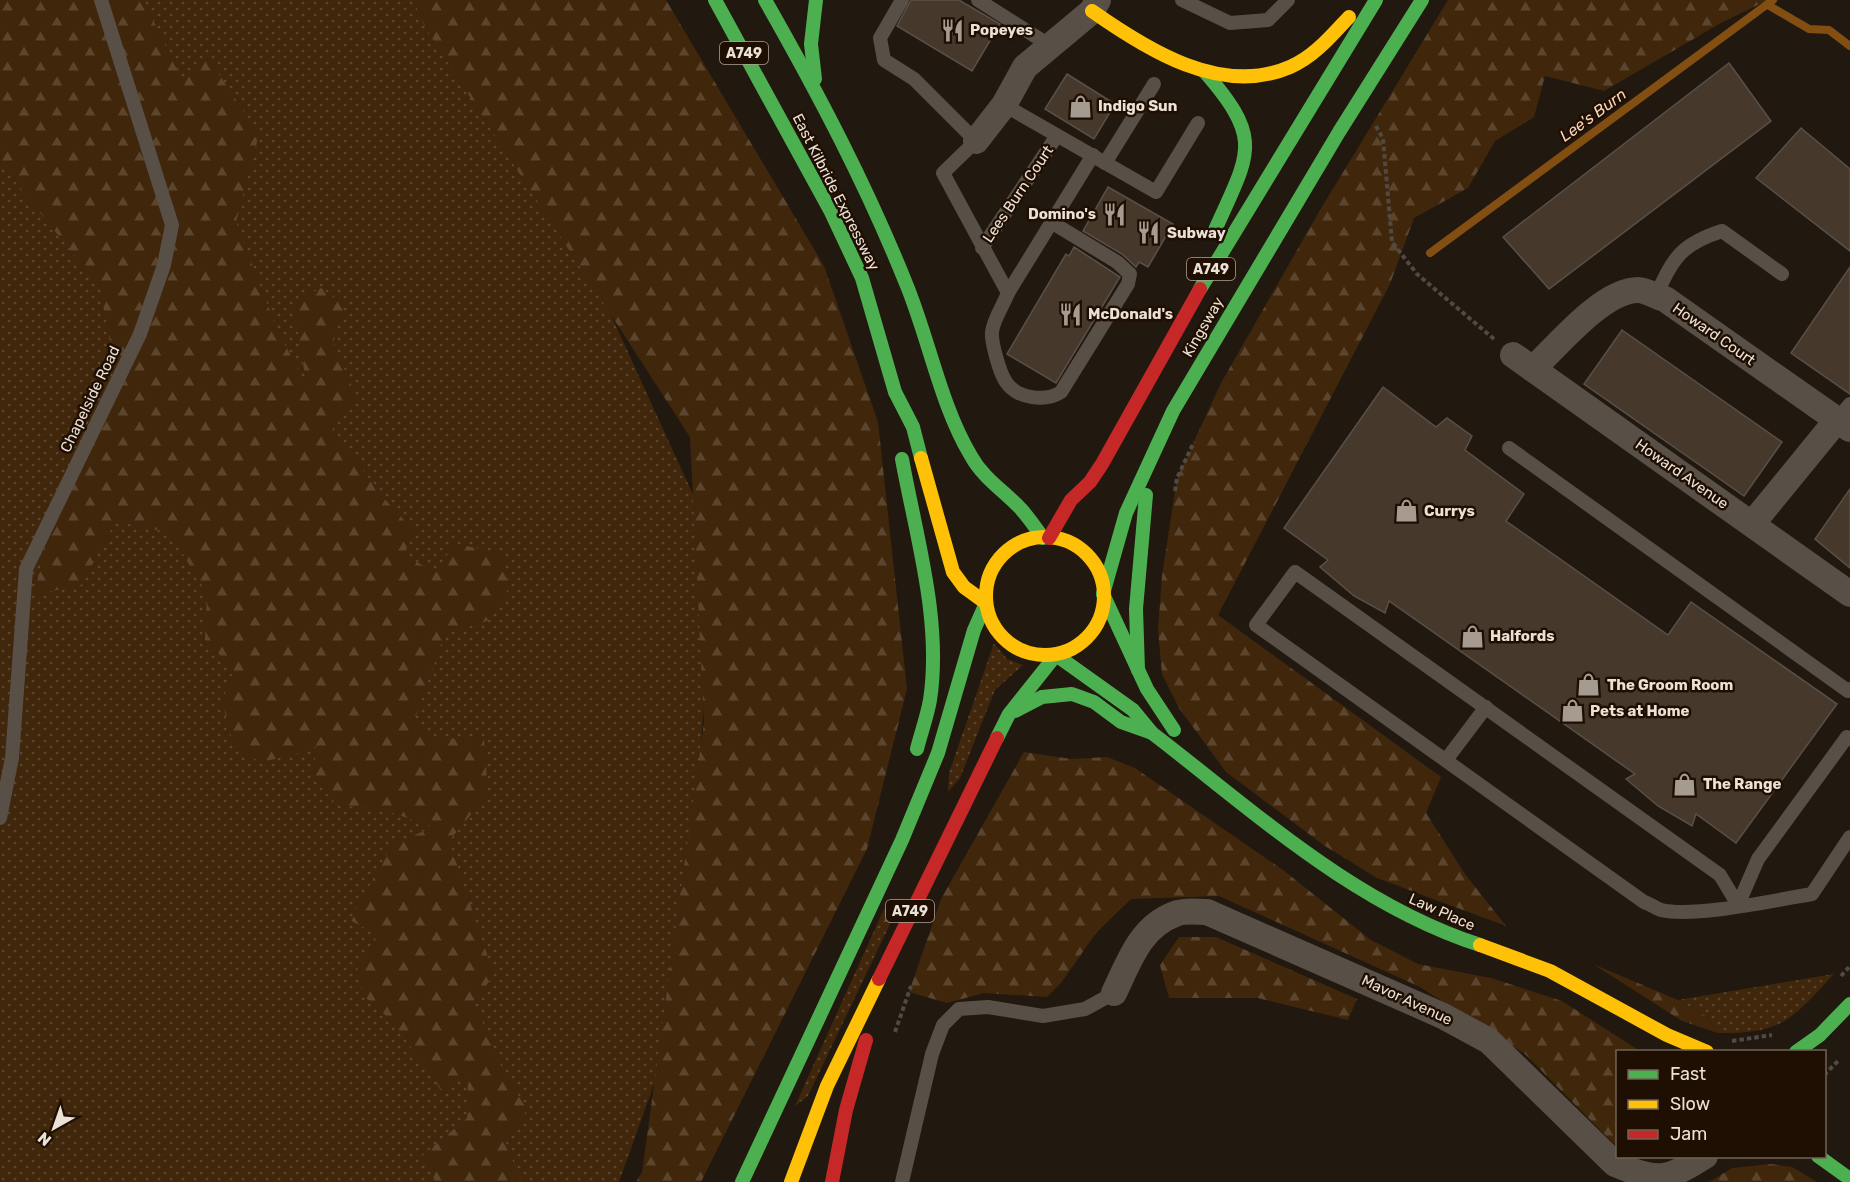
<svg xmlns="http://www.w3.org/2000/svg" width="1850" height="1182" viewBox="0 0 1850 1182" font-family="Rubik,sans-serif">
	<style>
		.grass { fill: url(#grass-dots) }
		.forest { fill: url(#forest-firs) }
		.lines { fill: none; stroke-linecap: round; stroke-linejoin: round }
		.stream { stroke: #824e12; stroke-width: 8 }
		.building { fill: #46392c; stroke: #585049; stroke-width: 1.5 }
		.path { stroke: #514a44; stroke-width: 4; stroke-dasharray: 4.5 3; stroke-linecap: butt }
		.lane { stroke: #584f47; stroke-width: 14 }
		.street { stroke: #584f47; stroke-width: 26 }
		.fast { stroke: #4caf50; stroke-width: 14 }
		.slow { stroke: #ffc107; stroke-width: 14 }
		.jam { stroke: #c62828; stroke-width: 14 }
		.labels { text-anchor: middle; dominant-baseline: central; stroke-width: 5; stroke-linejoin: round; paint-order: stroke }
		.shield { fill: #1f0f02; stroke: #aea296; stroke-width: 1.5 }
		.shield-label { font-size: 14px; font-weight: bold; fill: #ece1d6 }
		.poi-label { font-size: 15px; font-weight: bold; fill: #ece1d6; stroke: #1f0f02; text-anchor: start }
		.street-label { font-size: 15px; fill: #ece1d6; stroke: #1f0f02 }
		.water-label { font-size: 16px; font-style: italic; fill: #f8d6b9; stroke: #1f0f02 }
	</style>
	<defs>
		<pattern id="grass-dots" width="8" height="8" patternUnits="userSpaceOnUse" patternTransform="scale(1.5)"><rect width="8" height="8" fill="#40260b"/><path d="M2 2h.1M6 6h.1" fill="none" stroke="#5c452e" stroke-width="1.8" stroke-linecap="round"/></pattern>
		<pattern id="forest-firs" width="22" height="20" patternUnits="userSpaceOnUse" patternTransform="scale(1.5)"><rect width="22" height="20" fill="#40260b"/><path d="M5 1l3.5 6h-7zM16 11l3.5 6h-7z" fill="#5c452e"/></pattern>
	</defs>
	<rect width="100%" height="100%" fill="#211810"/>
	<g class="grass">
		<polygon points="0,0 463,0 476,19 716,545 681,1009 619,1182 0,1182"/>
		<polygon points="994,643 1007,659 1023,665 995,690 960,778 948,792 949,773"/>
		<polygon points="897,898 891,922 808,1096 795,1106 883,911"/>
		<path d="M1834,974C1792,1019 1783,1034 1718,1033L1706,1016L1678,1000Z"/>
	</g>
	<g class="forest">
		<polygon points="0,0 143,0 182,79 208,58 259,134 236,222 276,327 307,387 293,302 321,288 344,305 333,343 357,398 332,427 381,495 414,531 404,554 435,573 455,543 503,555 509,588 487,621 445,634 415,718 427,738 484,739 488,794 449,841 494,975 472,1004 489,1034 499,1062 527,1110 506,1143 521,1182 436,1182 422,1156 467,1118 468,1077 441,1090 394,1023 365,997 357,967 377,935 350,920 392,845 433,827 384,810 337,805 310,775 319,746 290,756 259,762 233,743 222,702 234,669 205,640 207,594 170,533 116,521 81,585 34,595 48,534 115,370 100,287 0,163"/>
		<polygon points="413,0 666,0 824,266 878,422 907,689 867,849 701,1182 636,1182 642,1172 704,722 690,437 426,29"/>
		<polygon points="1448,0 1768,0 1721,23 1604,91 1545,76 1534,117 1495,141 1468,188 1414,218 1390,284 1218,615 1441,777 1426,813 1465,874 1506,926 1377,878 1325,846 1226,772 1179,708 1162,674 1158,630 1162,576 1177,478 1221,383 1320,210"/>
		<polygon points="1024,752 1071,759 1107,757 1135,768 1283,870 1371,940 1418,964 1491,978 1562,1001 1640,1051 1618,1052 1617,1147 1525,1054 1420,987 1219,896 1131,899 1096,933 1061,983 1047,997 984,993 947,1003 909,992 941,899"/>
		<polygon points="1179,937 1216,937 1357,999 1348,1020 1258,998 1169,998 1160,965"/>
		<polygon points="1593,964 1678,1000 1706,1016 1718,1033 1682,1021"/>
		<polygon points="1771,1164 1792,1167 1817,1182 1709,1182 1732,1168"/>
	</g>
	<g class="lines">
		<g class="stream">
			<polyline points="1768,5 1809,29 1829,30 1850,46"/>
			<polyline points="1430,253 1773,0"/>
		</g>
	</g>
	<g class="building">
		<polygon points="911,0 959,0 1000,24 972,71 897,26"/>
		<polygon points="1729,63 1771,121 1549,289 1503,237"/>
		<polygon points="1067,74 1115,104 1094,139 1045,109"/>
		<polygon points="1801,128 1850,169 1850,251 1756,178"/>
		<polygon points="1108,187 1173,224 1148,267 1139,262 1136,267 1122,254 1083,231"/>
		<polygon points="1074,247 1120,277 1056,383 1007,354 1066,254 1069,256"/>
		<polygon points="1850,267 1850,394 1791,353"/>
		<polygon points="1622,330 1782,442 1744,496 1584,384"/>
		<polygon points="1383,387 1436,427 1447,418 1472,436 1465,450 1524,494 1506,521 1668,635 1691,602 1837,704 1736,843 1696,814 1692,826 1658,806 1626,779 1635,774 1389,601 1385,613 1354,596 1320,567 1328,560 1284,528"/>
		<polygon points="1850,489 1850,568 1815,539"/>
	</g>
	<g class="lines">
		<g class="path">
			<polyline points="1376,126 1383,139 1392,242 1417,274 1494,339"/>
			<polyline points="1175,491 1177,478 1194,442"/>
			<polyline points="1841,976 1850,966"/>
			<polyline points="895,1032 911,986"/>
			<polyline points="1732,1041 1772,1035"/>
			<polyline points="1824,1075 1839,1060"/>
		</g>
		<g class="lane">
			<polyline points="902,0 880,38 884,60 914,79 976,141 943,173 1008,293 1093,155"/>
			<polyline points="978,0 1049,45"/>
			<polyline points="1182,0 1230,23 1268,20 1288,0"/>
			<polyline points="1004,105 1156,192 1198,123"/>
			<polyline points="1105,163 1154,84"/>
			<polyline points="982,248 1056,137"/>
			<path d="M1008,293C1004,304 993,320 992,332C991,342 1000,374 1006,382C1017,399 1046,402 1061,392L1128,284L1130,274L1117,262L1051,222"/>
			<path d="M1656,296C1673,258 1681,244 1722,231L1782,274"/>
			<polyline points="1837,420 1850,404"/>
			<polyline points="1509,448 1848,691 1850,689"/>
			<polyline points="1446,760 1486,707"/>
			<polyline points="0,818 12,758 26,569 140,334 164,265 172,225 101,0"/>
			<path d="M1738,905L1720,875L1295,572L1256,625L1644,902C1650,904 1656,908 1661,910C1694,918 1776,900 1812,894L1850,837"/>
			<polyline points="1738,905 1758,859 1847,737 1850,739"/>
			<polyline points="902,1182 932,1054 943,1025 959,1009 988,1007 1043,1016 1085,1009 1114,993"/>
		</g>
		<g class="street">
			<polyline points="976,141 1004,105 1025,67 1092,11 1098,0"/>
			<polyline points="1513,355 1850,594"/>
			<path d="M1533,369C1557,346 1603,290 1638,290C1646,290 1657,297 1665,299L1850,429"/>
			<polyline points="1752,524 1837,420"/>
			<path d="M1114,993C1129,962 1140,927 1175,914C1184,910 1198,912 1207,912L1443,1016L1489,1041L1615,1164C1659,1182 1665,1181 1705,1156"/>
		</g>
		<g class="fast">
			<polyline points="715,0 831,212 862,278 895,392 913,427 921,458"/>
			<path d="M765,0C818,93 867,186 907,286C929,340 941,406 971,456C983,478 1004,491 1021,509C1029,518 1036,528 1043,538"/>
			<path d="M1204,71C1264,140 1250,152 1215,230"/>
			<polyline points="815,79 811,44 816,0"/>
			<polyline points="1200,289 1376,0"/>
			<path d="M902,459C916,536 942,621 930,700C927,717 921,733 917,749"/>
			<polyline points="1103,594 1147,689 1174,730"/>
			<polyline points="1103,594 1126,513 1173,411 1339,132 1422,0"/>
			<path d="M1056,655L1133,710L1152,733C1255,812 1354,904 1480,945"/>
			<polyline points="1138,670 1136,609 1146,495"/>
			<polyline points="1015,711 1042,697 1072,694 1094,702 1121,722 1152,733"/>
			<polyline points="997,738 1009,714 1056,655"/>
			<polyline points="1796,1052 1820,1035 1850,1004"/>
			<polyline points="1818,1156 1850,1179"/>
			<polyline points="742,1182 902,840 938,753 974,630 986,603"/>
		</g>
		<g class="slow">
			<path d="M1092,11C1146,49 1221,97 1290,67C1314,57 1332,35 1349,17"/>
			<polyline points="921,458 953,572 964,587 986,603"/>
			<circle cx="1045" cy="596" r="59"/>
			<polyline points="1480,945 1550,971 1667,1035 1707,1052"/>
			<polyline points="791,1182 827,1086 879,979"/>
		</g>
		<g class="jam">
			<polyline points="1049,538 1071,500 1090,482 1102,464 1200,289"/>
			<polyline points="879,979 997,738"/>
			<polyline points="832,1182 846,1110 866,1040"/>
		</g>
	</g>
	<defs>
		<symbol id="restaurant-bare" viewBox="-9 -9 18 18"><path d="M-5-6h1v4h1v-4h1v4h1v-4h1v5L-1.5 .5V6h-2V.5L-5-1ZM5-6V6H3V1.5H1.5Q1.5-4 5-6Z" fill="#a59b91" stroke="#1f0f02" stroke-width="2.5" paint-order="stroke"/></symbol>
		<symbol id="shop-bare" viewBox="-9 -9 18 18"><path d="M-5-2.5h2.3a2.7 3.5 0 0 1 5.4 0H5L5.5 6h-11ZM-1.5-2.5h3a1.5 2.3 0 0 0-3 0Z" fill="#a59b91" stroke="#1f0f02" stroke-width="2.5" paint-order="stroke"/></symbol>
	</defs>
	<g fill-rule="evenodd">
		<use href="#restaurant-bare" x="936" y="14" width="33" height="33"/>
		<use href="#shop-bare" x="1064" y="90" width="33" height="33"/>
		<use href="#restaurant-bare" x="1098" y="198" width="33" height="33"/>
		<use href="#restaurant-bare" x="1132" y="216" width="33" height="33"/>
		<use href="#restaurant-bare" x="1054" y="298" width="33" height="33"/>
		<use href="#shop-bare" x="1390" y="494" width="33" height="33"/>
		<use href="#shop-bare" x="1456" y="620" width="33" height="33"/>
		<use href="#shop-bare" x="1572" y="668" width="33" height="33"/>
		<use href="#shop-bare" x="1556" y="694" width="33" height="33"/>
		<use href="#shop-bare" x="1668" y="768" width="33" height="33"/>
	</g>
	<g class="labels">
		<g class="shield">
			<rect x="720" y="42" width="48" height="22" rx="4.5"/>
			<rect x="1187" y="258" width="48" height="22" rx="4.5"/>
			<rect x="886" y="900" width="48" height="22" rx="4.5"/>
		</g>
		<g class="shield-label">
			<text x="744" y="53">A749</text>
			<text x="1211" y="269">A749</text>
			<text x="910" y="911">A749</text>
		</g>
		<g class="poi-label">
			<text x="970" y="30">Popeyes</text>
			<text x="1098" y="106">Indigo Sun</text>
			<text x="1096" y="214" text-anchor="end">Domino's</text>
			<text x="1167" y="233">Subway</text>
			<text x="1088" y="314">McDonald's</text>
			<text x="1424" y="511">Currys</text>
			<text x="1490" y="636">Halfords</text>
			<text x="1607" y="685">The Groom Room</text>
			<text x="1590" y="711">Pets at Home</text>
			<text x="1703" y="784">The Range</text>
		</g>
		<g class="street-label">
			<text transform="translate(836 192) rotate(63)">East Kilbride Expressway</text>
			<text transform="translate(1018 194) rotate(-56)">Lees Burn Court</text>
			<text transform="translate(1203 327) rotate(-60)">Kingsway</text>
			<text transform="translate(1714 334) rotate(35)">Howard Court</text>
			<text transform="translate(90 399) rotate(-64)">Chapelside Road</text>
			<text transform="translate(1682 474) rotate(35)">Howard Avenue</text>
			<text transform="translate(1442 912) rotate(24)">Law Place</text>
			<text transform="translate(1407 1000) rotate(25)">Mavor Avenue</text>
		</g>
		<g class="water-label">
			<text transform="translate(1593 115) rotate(-36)">Lee's Burn</text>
		</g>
	</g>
	<rect x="1616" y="1050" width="210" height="108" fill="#1f0f02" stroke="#716357" stroke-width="1.5"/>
	<rect x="1628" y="1070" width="30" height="9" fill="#4caf50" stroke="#716357" stroke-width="1.5"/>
	<text x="1670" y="1080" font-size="18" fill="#ece1d6">Fast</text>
	<rect x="1628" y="1100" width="30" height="9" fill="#ffc107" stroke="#716357" stroke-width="1.5"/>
	<text x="1670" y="1110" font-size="18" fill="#ece1d6">Slow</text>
	<rect x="1628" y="1130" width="30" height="9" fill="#c62828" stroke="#716357" stroke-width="1.5"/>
	<text x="1670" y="1140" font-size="18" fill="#ece1d6">Jam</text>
	<g transform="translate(54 1128) rotate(220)" stroke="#1f0f02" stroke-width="4.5" paint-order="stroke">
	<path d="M0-4.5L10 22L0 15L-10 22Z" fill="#ece1d6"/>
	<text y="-9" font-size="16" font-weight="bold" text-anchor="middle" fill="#ece1d6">N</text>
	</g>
</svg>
